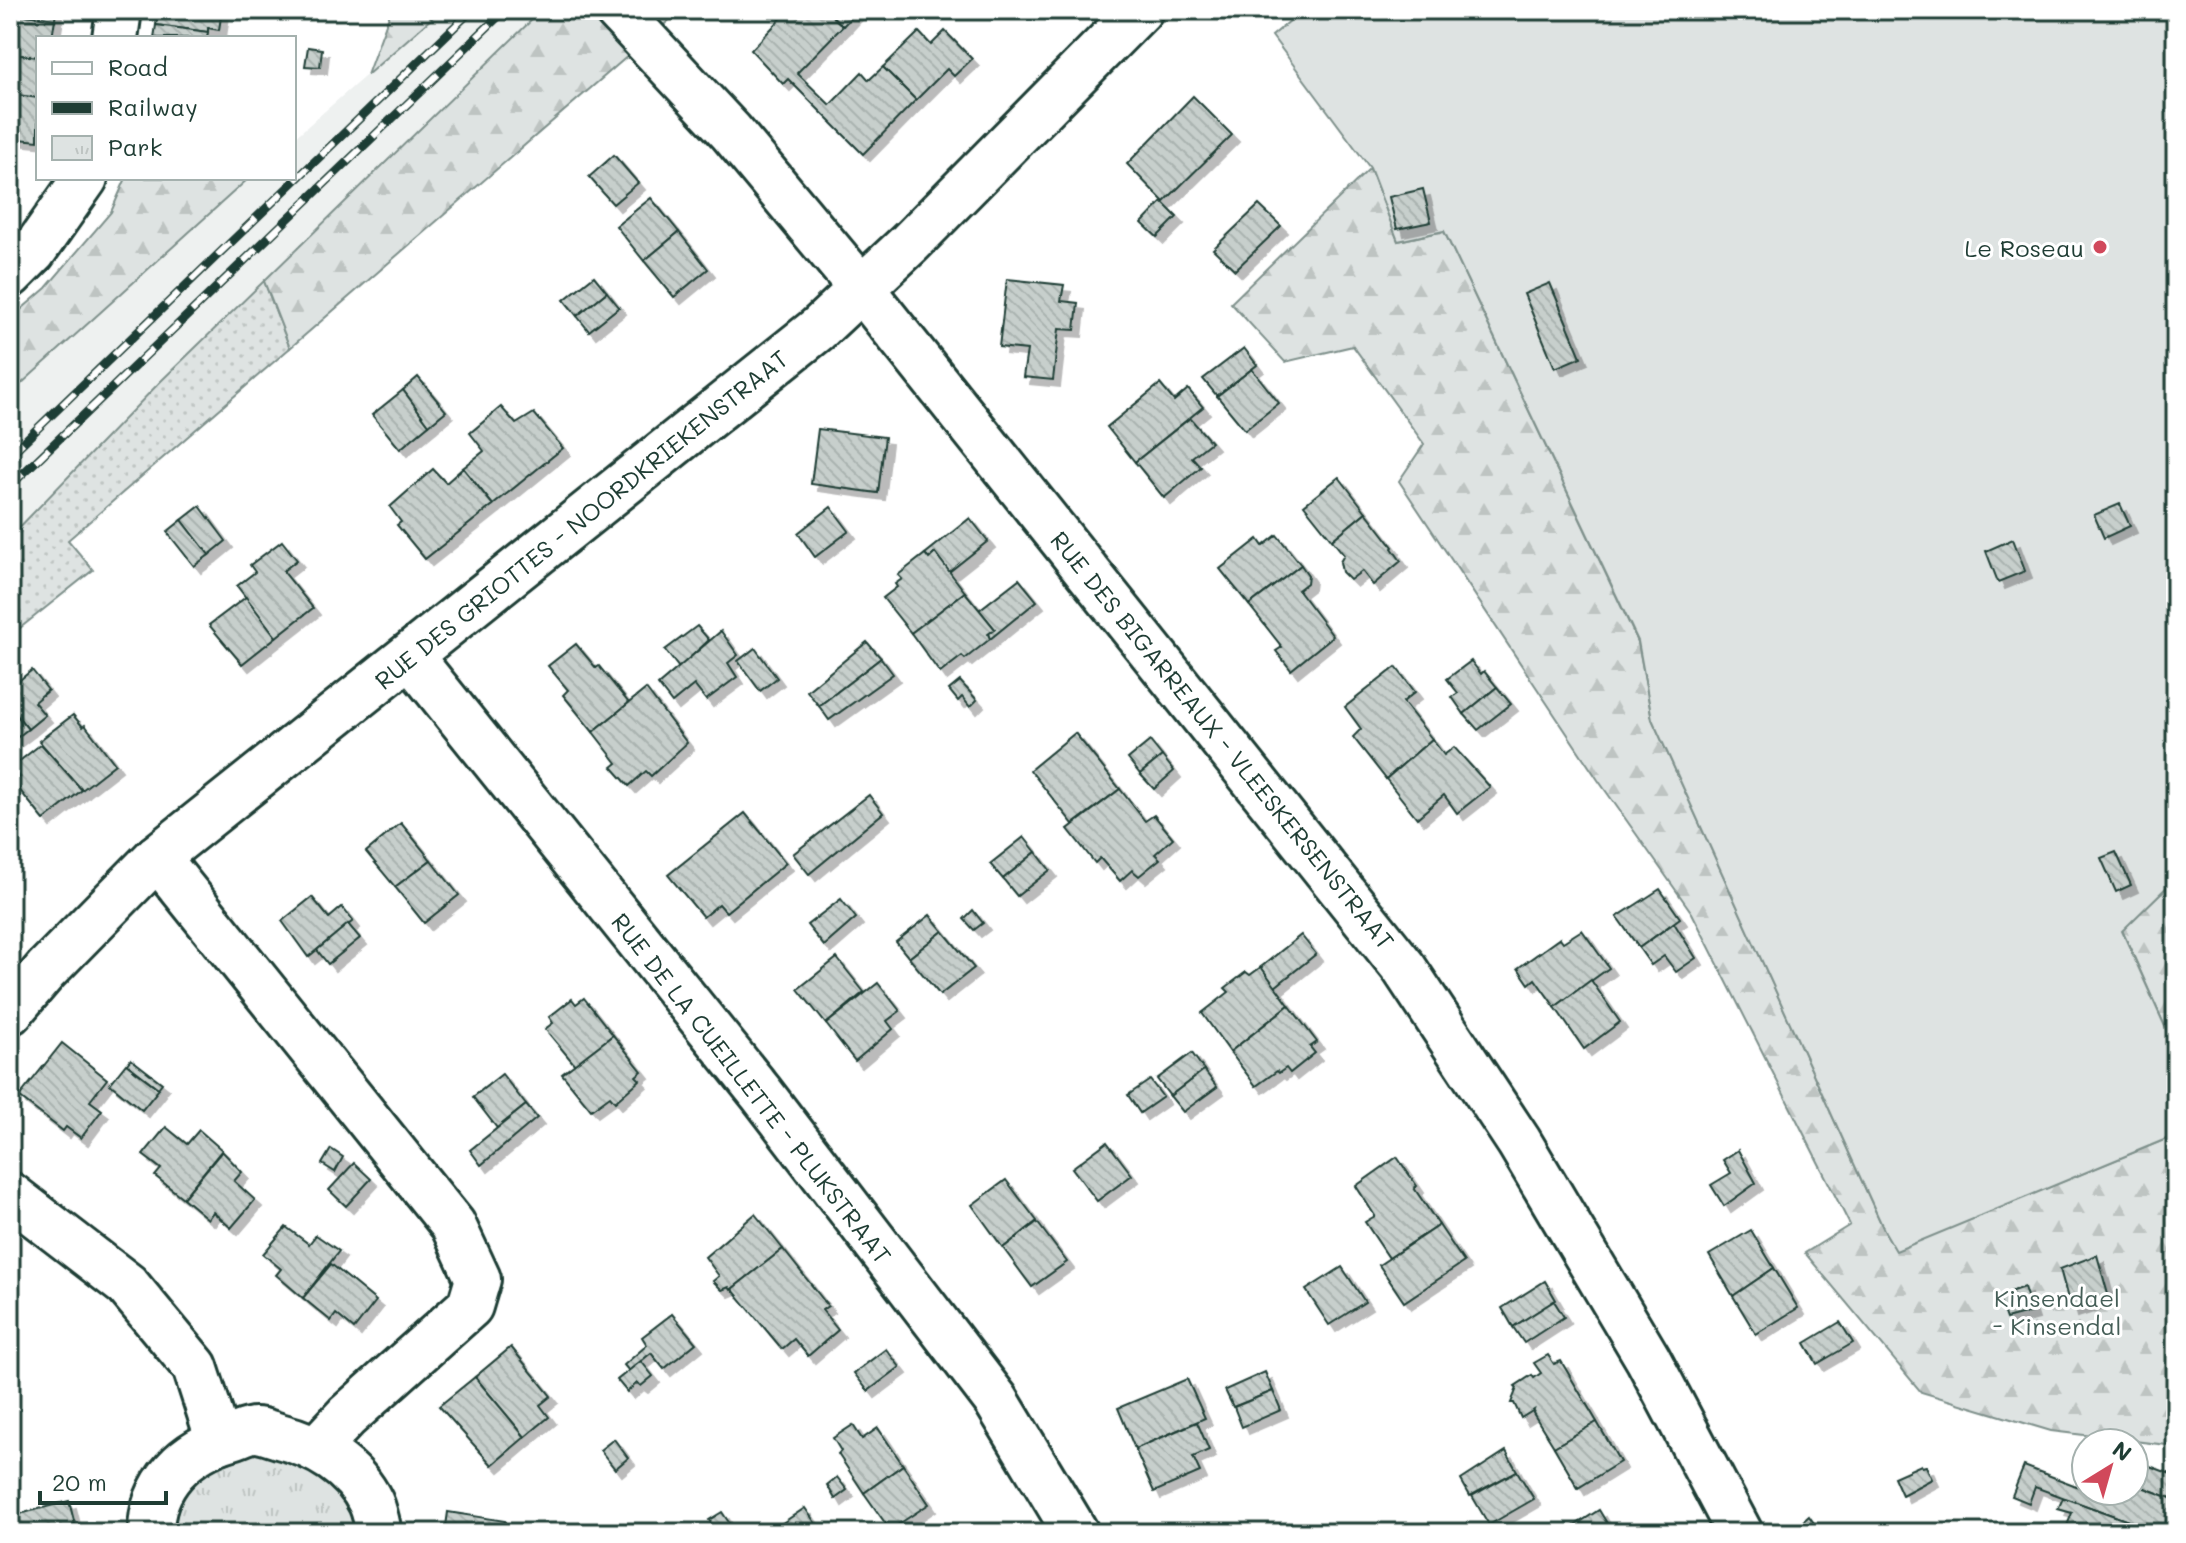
<svg xmlns="http://www.w3.org/2000/svg" width="2186" height="1543" viewBox="0 0 2186 1543" font-family="Mali,sans-serif">
	<style>
		.built { fill: #eef1f0 }
		.grass { fill: url(#grass-dots); stroke: #7e908b; stroke-width: 2 }
		.forest { fill: url(#forest-firs); stroke: #7e908b; stroke-width: 2 }
		.park { fill: url(#park-tufts); stroke: #7e908b; stroke-width: 2 }
		.pitch { fill: #dee3e2; stroke: #7e908b; stroke-width: 2 }
		.building { fill: url(#building-back-hatch); stroke: #1f3d34; stroke-width: 2; filter: url(#shadow) }
		.lines { fill: none; stroke-linecap: round; stroke-linejoin: round }
		.minor-casing { stroke: #1f3d34; stroke-width: 50 }
		.minor { stroke: #fff; stroke-width: 44 }
		.rail-casing { stroke: #1f3d34; stroke-width: 9 }
		.rail { stroke: #fff; stroke-width: 6; stroke-dasharray: 18; stroke-linecap: butt }
		.poi-dot { fill: #d1495b; stroke: #fff; stroke-width: 3 }
		.labels { text-anchor: middle; dominant-baseline: central; stroke-width: 6; stroke-linejoin: round; paint-order: stroke }
		.poi-label { font-size: 24px; fill: #1f3d34; stroke: #fff; text-anchor: end }
		.street-label { font-size: 24px; fill: #1f3d34; stroke: #fff }
		.park-label { font-size: 24px; fill: #455e57; stroke: #fff }
	</style>
	<defs>
		<pattern id="grass-dots" width="8" height="8" patternUnits="userSpaceOnUse" patternTransform="scale(2)"><rect width="8" height="8" fill="#dee3e2"/><path d="M2 2h.1M6 6h.1" fill="none" stroke="#bec4c2" stroke-width="1.8" stroke-linecap="round"/></pattern>
		<pattern id="forest-firs" width="22" height="20" patternUnits="userSpaceOnUse" patternTransform="scale(2)"><rect width="22" height="20" fill="#dee3e2"/><path d="M5 1l3.5 6h-7zM16 11l3.5 6h-7z" fill="#bec4c2"/></pattern>
		<pattern id="park-tufts" width="24" height="20" patternUnits="userSpaceOnUse" patternTransform="scale(2)"><rect width="24" height="20" fill="#dee3e2"/><path d="M3 7l-1-3M5 7V3M7 7l1-3M15 17l-1-3M17 17v-4M19 17l1-3" fill="none" stroke="#bec4c2"/></pattern>
		<pattern id="building-back-hatch" width="6" height="6" patternUnits="userSpaceOnUse" patternTransform="scale(2)"><rect width="6" height="6" fill="#c7cfcc"/><path d="M-1 5l2 2M0 0l6 6M5-1l2 2" fill="none" stroke="#aab3b0"/></pattern>
		<filter id="shadow"><feDropShadow dx="7" dy="7" stdDeviation="0" flood-color="#0004"/></filter>
	</defs>
	<rect width="100%" height="100%" fill="#fff"/>
	<filter id="ink" filterUnits="userSpaceOnUse"><feTurbulence type="fractalNoise" baseFrequency=".0125" numOctaves="2"/><feDisplacementMap in="SourceGraphic" scale="16" xChannelSelector="R" yChannelSelector="G"/><feConvolveMatrix kernelMatrix="1 2 1 2 8 2 1 2 1" color-interpolation-filters="sRGB"/></filter>
	<g filter="url(#ink)">
		<polygon class="built" points="441,10 542,10 160,381 10,537 10,394 249,178 294,178 294,138"/>
		<polygon class="grass" points="264,281 290,348 68,540 93,570 10,636 10,537 160,382"/>
		<g class="forest">
			<polygon points="391,10 441,10 367,75"/>
			<polygon points="542,10 681,10 290,348 264,281"/>
			<polygon points="1370,168 1398,241 1444,231 1638,642 1652,719 1885,1232 1896,1250 2176,1135 2176,1446 2051,1431 1921,1392 1805,1253 1850,1225 1692,913 1598,780 1399,481 1424,444 1353,346 1285,362 1231,303"/>
			<polygon points="126,178 249,178 10,394 10,319 46,288 111,212"/>
			<polygon points="2176,878 2176,1051 2122,930"/>
		</g>
		<path class="park" d="M266,1449L296,1455L342,1494L354,1522L355,1533H172C176,1497 200,1465 235,1453C245,1450 256,1450 266,1449Z"/>
		<polygon class="pitch" points="1303,10 1418,10 1423,14 1432,10 2176,10 2176,878 2122,931 2176,1051 2176,1135 1896,1251 1885,1232 1652,719 1638,641 1444,231 1398,241 1370,168 1272,36"/>
		<g class="building">
			<polygon points="10,10 56,10 55,19 10,13"/>
			<polygon points="158,10 222,10 219,30 208,28 208,32 156,25"/>
			<polygon points="789,10 826,10 843,26 797,73 830,105 862,72 869,80 883,67 916,100 863,154 788,79 783,84 751,50"/>
			<polygon points="826,10 858,10 843,26"/>
			<polygon points="10,13 55,19 52,38 38,38 38,57 10,54"/>
			<polygon points="156,25 208,32 207,38 154,38"/>
			<polygon points="945,31 972,59 954,76 947,69 916,100 883,67 919,32 931,45"/>
			<polygon points="308,47 322,49 320,67 305,66"/>
			<polygon points="10,54 38,57 38,98 10,94"/>
			<polygon points="10,94 38,98 38,141 10,138"/>
			<polygon points="1193,96 1232,135 1164,202 1127,164"/>
			<polygon points="614,155 638,183 613,204 589,177"/>
			<polygon points="1423,189 1431,222 1397,229 1389,197"/>
			<polygon points="651,198 679,232 644,261 616,226"/>
			<polygon points="1162,202 1177,217 1157,237 1142,223"/>
			<polygon points="1259,205 1281,226 1235,270 1213,249"/>
			<polygon points="679,232 708,269 674,297 644,261"/>
			<polygon points="594,276 607,292 577,316 564,300"/>
			<polygon points="1007,279 1064,285 1061,301 1078,303 1075,330 1059,329 1053,380 1023,377 1027,350 999,347"/>
			<polygon points="1550,283 1581,357 1555,368 1524,294"/>
			<polygon points="607,292 619,307 589,331 577,316"/>
			<polygon points="1244,348 1257,365 1217,396 1203,379"/>
			<polygon points="1252,369 1279,403 1245,430 1217,396"/>
			<polygon points="418,377 446,411 429,425 403,390"/>
			<polygon points="1160,384 1174,401 1188,389 1203,407 1135,462 1107,427"/>
			<polygon points="403,390 429,425 400,449 372,415"/>
			<polygon points="501,407 516,424 534,413 563,448 493,505 463,468 484,451 470,433"/>
			<polygon points="1190,418 1211,442 1192,457 1201,467 1164,498 1135,462"/>
			<polygon points="818,429 885,437 878,493 811,484"/>
			<polygon points="463,468 493,505 425,559 397,525 401,522 390,507 433,469 446,483"/>
			<polygon points="1339,477 1366,512 1332,540 1304,505"/>
			<polygon points="2120,504 2130,526 2104,538 2094,515"/>
			<polygon points="200,506 226,541 209,555 182,520"/>
			<polygon points="831,507 849,531 815,557 798,533"/>
			<polygon points="1366,512 1393,547 1392,548 1401,561 1373,585 1362,571 1350,580 1342,572 1340,562 1344,555 1332,540"/>
			<polygon points="970,518 988,541 949,572 935,553 929,559 925,554"/>
			<polygon points="182,520 209,555 194,566 167,532"/>
			<polygon points="1277,535 1301,565 1249,605 1220,569 1258,539 1263,546"/>
			<polygon points="2013,539 2025,571 1998,582 1986,551"/>
			<polygon points="282,541 297,560 283,571 313,608 276,637 237,586 255,572 250,565"/>
			<polygon points="935,553 965,592 911,633 883,598 897,587 895,584 902,579 898,575 925,554 929,559"/>
			<polygon points="1301,565 1308,575 1307,583 1298,590 1333,636 1291,670 1276,651 1282,647 1249,605"/>
			<polygon points="1019,579 1037,601 990,639 988,634 995,629 979,610"/>
			<polygon points="965,592 995,629 988,634 990,639 965,659 962,656 940,673 911,633"/>
			<polygon points="246,597 276,637 242,664 209,625"/>
			<polygon points="697,626 709,640 679,668 665,650"/>
			<polygon points="721,631 738,655 728,663 737,677 706,700 694,685 672,703 658,685"/>
			<polygon points="867,642 881,658 819,706 807,691"/>
			<polygon points="576,644 596,668 599,666 629,703 593,732 563,695 568,690 548,666"/>
			<polygon points="755,648 777,678 760,691 738,661"/>
			<polygon points="881,658 893,674 829,720 819,706"/>
			<polygon points="1471,661 1481,674 1484,671 1497,687 1464,714 1452,697 1458,693 1447,679"/>
			<polygon points="1396,667 1415,692 1403,702 1432,739 1386,779 1353,737 1361,729 1345,707"/>
			<polygon points="32,670 48,690 34,702 45,715 28,729 10,707 10,675 16,683"/>
			<polygon points="960,681 977,700 970,707 962,697 958,701 949,690"/>
			<polygon points="1497,687 1511,704 1478,730 1464,714"/>
			<polygon points="646,689 687,743 651,776 646,771 629,786 612,767 617,763 593,732"/>
			<polygon points="10,707 28,729 10,743"/>
			<polygon points="73,715 83,727 85,725 115,764 82,790 39,741"/>
			<polygon points="1075,733 1120,789 1073,824 1030,770"/>
			<polygon points="1432,739 1444,755 1454,747 1490,787 1457,813 1444,795 1417,818 1386,779"/>
			<polygon points="1150,741 1162,756 1140,774 1128,759"/>
			<polygon points="41,744 82,790 44,820 13,782 20,777 12,767"/>
			<polygon points="1162,756 1174,771 1154,789 1140,774"/>
			<polygon points="1120,789 1145,821 1154,815 1173,838 1155,854 1160,859 1139,876 1132,870 1120,881 1100,858 1095,863 1068,829"/>
			<polygon points="869,795 883,813 809,874 793,854"/>
			<polygon points="745,813 786,863 726,912 719,904 703,917 668,875"/>
			<polygon points="401,823 431,860 395,887 366,852"/>
			<polygon points="1024,837 1036,852 1003,879 990,864"/>
			<polygon points="1036,852 1050,870 1017,896 1003,879"/>
			<polygon points="2116,852 2131,885 2116,892 2101,858"/>
			<polygon points="431,860 459,895 424,923 395,887"/>
			<polygon points="1660,889 1680,918 1639,948 1617,917"/>
			<polygon points="312,897 329,918 342,907 353,921 308,957 282,921"/>
			<polygon points="841,899 856,918 824,946 807,925"/>
			<polygon points="973,910 983,923 974,930 964,919"/>
			<polygon points="930,915 943,931 909,958 896,942"/>
			<polygon points="1674,923 1696,958 1676,972 1664,956 1651,965 1639,948"/>
			<polygon points="348,924 360,938 328,964 317,950"/>
			<polygon points="1582,930 1609,968 1555,1007 1535,979 1529,984 1518,968 1560,938 1563,942"/>
			<polygon points="943,931 974,968 940,995 909,958"/>
			<polygon points="1301,935 1316,954 1275,987 1261,967"/>
			<polygon points="837,958 864,992 826,1024 798,989"/>
			<polygon points="1261,967 1289,1005 1230,1052 1202,1013 1229,992 1225,988 1246,972 1250,975"/>
			<polygon points="1591,980 1620,1022 1584,1049 1555,1007"/>
			<polygon points="878,983 900,1011 887,1021 893,1029 855,1061 826,1024"/>
			<polygon points="584,998 613,1035 575,1065 545,1029 553,1023 549,1017 572,999 576,1004"/>
			<polygon points="1289,1005 1317,1042 1310,1047 1315,1053 1290,1073 1286,1068 1279,1073 1277,1071 1256,1086 1230,1052"/>
			<polygon points="613,1035 642,1071 636,1076 640,1080 615,1102 610,1096 591,1110 562,1074"/>
			<polygon points="62,1043 107,1079 90,1101 102,1110 81,1138 66,1127 63,1131 19,1097"/>
			<polygon points="1192,1053 1204,1070 1170,1096 1157,1079"/>
			<polygon points="131,1059 162,1083 158,1088 127,1064"/>
			<polygon points="126,1064 159,1089 142,1110 110,1084"/>
			<polygon points="1204,1070 1217,1087 1183,1112 1170,1096"/>
			<polygon points="502,1074 526,1105 497,1128 473,1097"/>
			<polygon points="1150,1080 1163,1097 1140,1113 1128,1095"/>
			<polygon points="526,1105 537,1118 481,1165 470,1150"/>
			<polygon points="166,1127 187,1144 199,1130 222,1150 183,1198 155,1176 161,1169 143,1155"/>
			<polygon points="1107,1142 1132,1175 1097,1201 1072,1168"/>
			<polygon points="331,1149 343,1157 335,1172 322,1164"/>
			<polygon points="1738,1150 1756,1183 1724,1206 1711,1185 1731,1173 1723,1160"/>
			<polygon points="222,1151 242,1172 234,1181 255,1200 231,1228 213,1212 208,1219 183,1198"/>
			<polygon points="1397,1157 1417,1186 1414,1188 1439,1225 1389,1258 1365,1222 1375,1216 1356,1186"/>
			<polygon points="354,1163 371,1179 346,1206 329,1190"/>
			<polygon points="1006,1180 1037,1221 1003,1248 972,1205"/>
			<polygon points="755,1214 783,1249 731,1290 729,1287 722,1290 713,1281 719,1276 705,1257"/>
			<polygon points="1037,1222 1067,1262 1032,1287 1003,1248"/>
			<polygon points="1439,1225 1464,1262 1404,1302 1379,1265"/>
			<polygon points="286,1227 309,1244 316,1235 339,1251 303,1298 276,1275 281,1269 263,1254"/>
			<polygon points="1751,1230 1774,1268 1733,1296 1709,1255"/>
			<polygon points="783,1249 828,1306 822,1310 838,1330 808,1356 794,1339 782,1349 732,1289"/>
			<polygon points="2097,1255 2109,1298 2071,1310 2060,1269"/>
			<polygon points="331,1264 376,1301 354,1329 336,1314 331,1321 303,1298"/>
			<polygon points="1342,1267 1365,1302 1329,1325 1306,1290"/>
			<polygon points="1774,1268 1798,1308 1756,1334 1733,1296"/>
			<polygon points="1545,1281 1556,1300 1513,1327 1502,1308"/>
			<polygon points="2024,1287 2032,1312 2006,1319 1998,1296"/>
			<polygon points="1554,1301 1564,1317 1524,1343 1513,1327"/>
			<polygon points="672,1314 696,1343 664,1369 651,1353 629,1371 624,1365 647,1345 642,1337"/>
			<polygon points="1840,1322 1853,1343 1817,1364 1805,1343"/>
			<polygon points="511,1347 551,1396 540,1405 549,1417 525,1437 475,1377"/>
			<polygon points="886,1349 900,1367 868,1391 854,1373"/>
			<polygon points="1548,1355 1554,1364 1561,1361 1597,1422 1554,1447 1533,1413 1534,1410 1521,1418 1514,1403 1511,1403 1517,1388 1515,1386 1532,1375 1534,1378 1541,1373 1534,1363"/>
			<polygon points="641,1361 653,1376 641,1386 637,1383 627,1392 617,1380"/>
			<polygon points="1265,1372 1273,1391 1233,1407 1225,1390"/>
			<polygon points="475,1377 525,1437 492,1465 439,1406"/>
			<polygon points="1187,1379 1205,1418 1135,1449 1118,1408"/>
			<polygon points="1273,1391 1281,1410 1242,1427 1234,1407"/>
			<polygon points="1197,1422 1209,1450 1193,1457 1200,1472 1154,1492 1135,1449"/>
			<polygon points="1597,1422 1620,1462 1578,1488 1554,1447"/>
			<polygon points="853,1425 862,1439 878,1428 903,1465 864,1493 838,1454 841,1451 833,1438"/>
			<polygon points="614,1439 628,1458 615,1469 600,1450"/>
			<polygon points="1506,1451 1517,1471 1470,1496 1461,1480"/>
			<polygon points="2134,1460 2176,1476 2176,1500 2134,1484"/>
			<polygon points="903,1465 929,1504 890,1530 864,1493"/>
			<polygon points="1921,1465 1922,1467 1926,1466 1932,1479 1902,1495 1894,1477"/>
			<polygon points="2024,1466 2100,1495 2102,1491 2134,1491 2134,1484 2176,1500 2161,1533 2035,1487 2029,1503 2012,1496"/>
			<polygon points="1517,1471 1534,1499 1489,1525 1472,1496"/>
			<polygon points="837,1477 847,1490 835,1499 827,1485"/>
			<polygon points="2063,1498 2068,1499 2161,1533 2064,1533 2072,1513 2058,1509"/>
			<polygon points="69,1501 77,1533 10,1533 12,1516"/>
			<polygon points="805,1508 816,1524 803,1533 769,1532"/>
			<polygon points="1599,1510 1613,1533 1563,1533"/>
			<polygon points="448,1512 505,1521 503,1532 506,1533 445,1533"/>
			<polygon points="722,1512 734,1530 730,1533 717,1533 709,1520"/>
			<polygon points="1809,1516 1821,1533 1805,1533 1799,1525"/>
		</g>
		<g class="lines">
			<defs>
				<g id="minor">
					<polyline points="617,10 731,132 861,288 1404,968 1519,1142 1648,1359 1740,1533"/>
					<polyline points="115,38 119,10"/>
					<polyline points="10,275 33,252 85,178"/>
					<polyline points="410,656 761,1093 996,1400 1076,1533"/>
					<polyline points="157,857 453,1225 478,1279 470,1306 347,1416 317,1448"/>
					<polyline points="10,1012 46,970 157,857 818,329 910,243 1140,10"/>
					<polyline points="10,1195 127,1285 195,1367 219,1441"/>
					<path d="M151,1533C151,1483 186,1450 232,1437C239,1435 248,1430 255,1430C263,1430 272,1434 279,1436C316,1445 354,1467 371,1503C375,1512 377,1523 379,1533"/>
				</g>
			</defs>
			<use href="#minor" class="minor-casing"/>
			<use href="#minor" class="minor"/>
			<defs>
				<g id="rail">
					<polyline points="10,455 472,10"/>
					<polyline points="10,486 505,10"/>
				</g>
			</defs>
			<use href="#rail" class="rail-casing"/>
			<use href="#rail" class="rail"/>
		</g>
	</g>
	<circle class="poi-dot" cx="2100" cy="247" r="8"/>
	<g class="labels">
		<g class="poi-label">
			<text x="2084" y="247">Le Roseau</text>
		</g>
		<g class="street-label">
			<text transform="translate(581 519) rotate(-39)">RUE DES GRIOTTES - NOORDKRIEKENSTRAAT</text>
			<text transform="translate(1223 740) rotate(51)">RUE DES BIGARREAUX - VLEESKERSENSTRAAT</text>
			<text transform="translate(752 1088) rotate(52)">RUE DE LA CUEILLETTE - PLUKSTRAAT</text>
		</g>
		<g class="park-label">
			<text x="2057" y="1297">Kinsendael<tspan x="2057" dy="28">- Kinsendal</tspan></text>
		</g>
	</g>
	<rect width="2186" height="1543" fill="none" stroke="#fff" stroke-width="40"/>
	<rect x="20" y="20" width="2146" height="1503" fill="none" stroke="#1f3d34" stroke-width="3" filter="url(#ink)"/>
	<rect x="36" y="36" width="260" height="144" fill="#ffffff" stroke="#a5b1ae" stroke-width="2"/>
	<rect x="52" y="62" width="40" height="12" fill="#ffffff" stroke="#a5b1ae" stroke-width="2"/>
	<text x="108" y="76" font-size="24" fill="#1f3d34">Road</text>
	<rect x="52" y="102" width="40" height="12" fill="#1f3d34" stroke="#a5b1ae" stroke-width="2"/>
	<text x="108" y="116" font-size="24" fill="#1f3d34">Railway</text>
	<rect x="52" y="136" width="40" height="24" fill="url(#park-tufts)" stroke="#a5b1ae" stroke-width="2"/>
	<text x="108" y="156" font-size="24" fill="#1f3d34">Park</text>
	<g transform="translate(2110 1467) rotate(37)"><circle r="38" fill="#ffffff" stroke="#a5b1ae" stroke-width="2"/>
	<path d="M0-6L14 30L0 20L-14 30Z" fill="#d1495b"/>
	<text y="-12" font-size="22" font-weight="bold" text-anchor="middle" fill="#1f3d34">N</text>
	</g>
	<path d="M40 1491v12h126v-12" fill="none" stroke="#1f3d34" stroke-width="4"/>
	<text x="52" y="1491" font-size="24" fill="#1f3d34" stroke="#ffffff" stroke-width="6" paint-order="stroke">20 m</text>
</svg>
